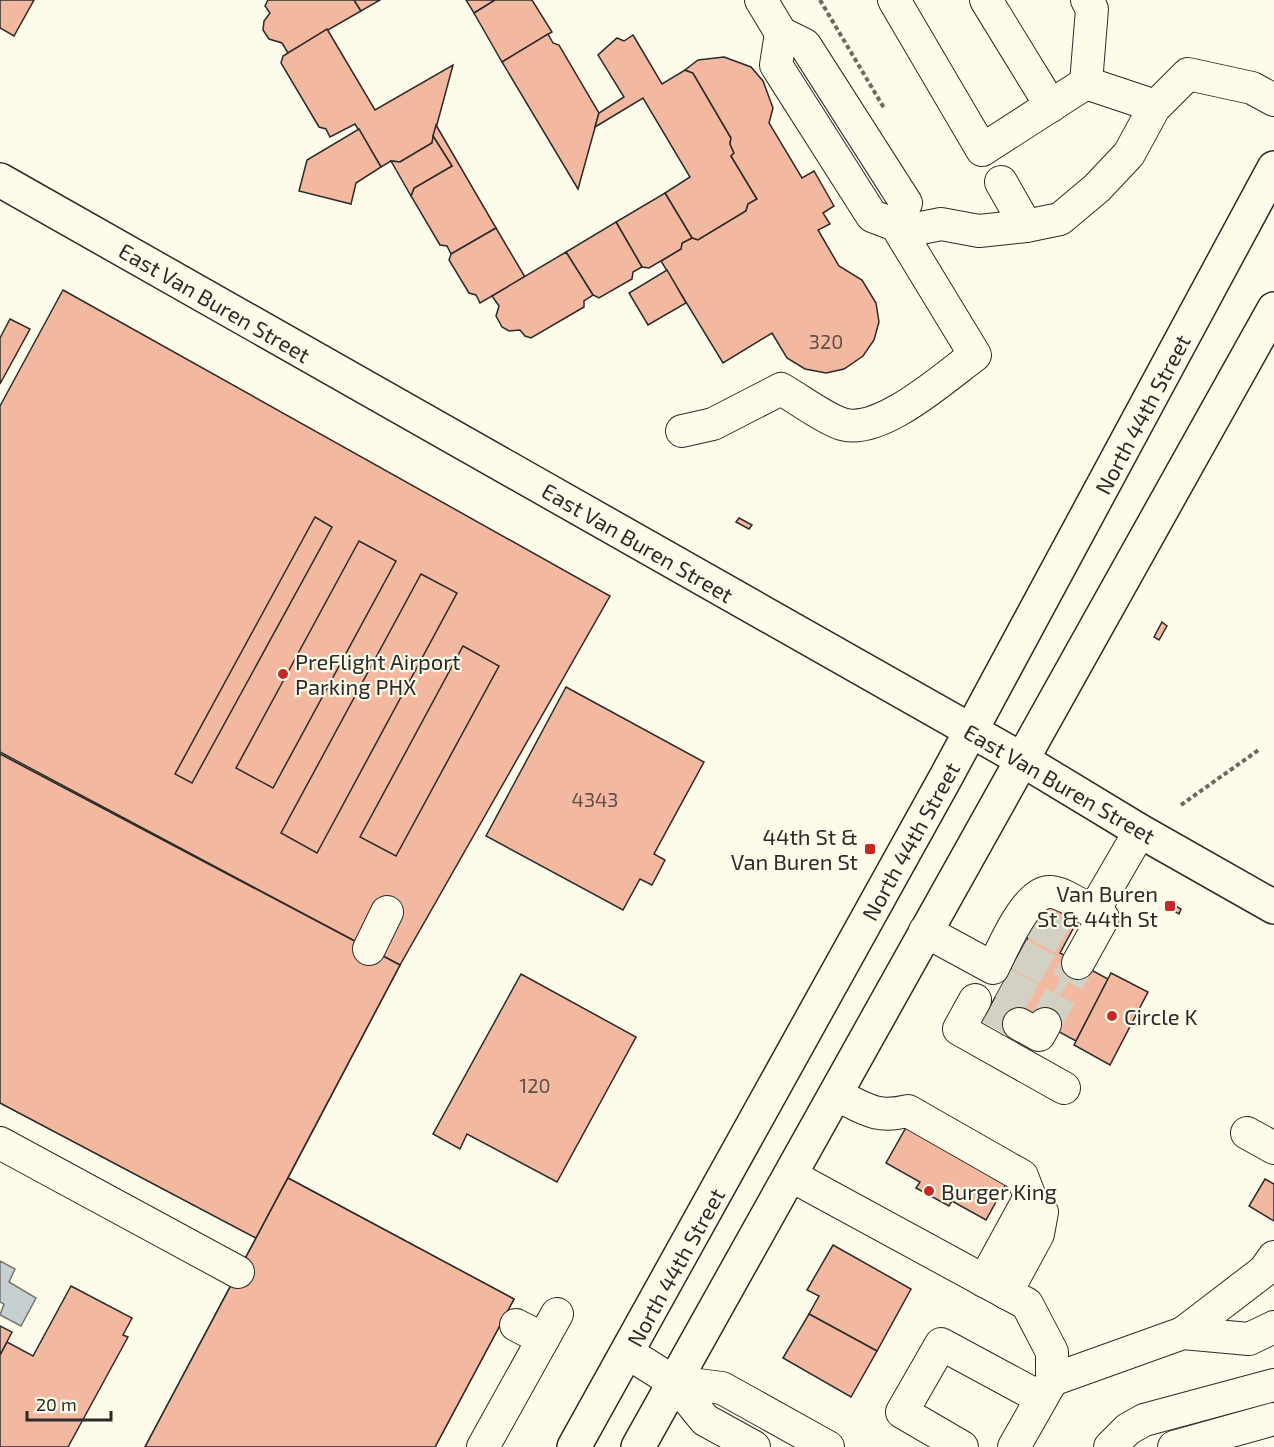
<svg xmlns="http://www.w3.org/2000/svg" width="1274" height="1447" viewBox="0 0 1274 1447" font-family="'Exo 2',sans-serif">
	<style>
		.water { fill: #c7d0d0; stroke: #74746e; stroke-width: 1.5 }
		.building { fill: #f2b8a0; stroke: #2b2b2b; stroke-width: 1.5 }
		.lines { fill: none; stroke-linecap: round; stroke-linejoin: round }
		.minor-tunnel { stroke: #d3d1c4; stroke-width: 32; stroke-dasharray: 32 16; stroke-linecap: butt }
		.minor-casing { stroke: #2b2b2b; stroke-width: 34 }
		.major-casing { stroke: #2b2b2b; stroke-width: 36 }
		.path { stroke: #6a6964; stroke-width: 4; stroke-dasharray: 4.5 3; stroke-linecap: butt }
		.minor { stroke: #fdfbea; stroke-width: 32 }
		.major { stroke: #fdfbea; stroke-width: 33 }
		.poi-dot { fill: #c62828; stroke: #fdfbea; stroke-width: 2 }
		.labels { text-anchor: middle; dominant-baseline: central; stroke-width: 4.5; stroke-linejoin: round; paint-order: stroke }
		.number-label { font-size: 20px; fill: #5d4e48 }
		.street-label { font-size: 22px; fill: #2b2b2b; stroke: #fdfbea }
		.poi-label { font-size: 22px; fill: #2b2b2b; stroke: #fdfbea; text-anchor: start }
	</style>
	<rect width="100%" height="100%" fill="#fdfbea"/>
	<polygon class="water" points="0,1261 15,1269 9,1282 36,1298 21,1326 0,1315 4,1304 0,1302"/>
	<g class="building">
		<polygon points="0,0 34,0 14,36 0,28"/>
		<polygon points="268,0 354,0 361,11 288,53 282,43 269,39 263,30 264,21 270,13 265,6"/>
		<polygon points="354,0 380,0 361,11"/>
		<polygon points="466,0 495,0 474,13"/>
		<polygon points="495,0 532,0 552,32 502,62 474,13"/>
		<polygon points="327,29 375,110 453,65 432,143 400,162 391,161 381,167 355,124 330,137 326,129 319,127 281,63 283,56"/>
		<polygon points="548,34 553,43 559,45 599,113 578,189 502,62"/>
		<polygon points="633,35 662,84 685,70 693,73 731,138 730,144 734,153 731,156 757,199 748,204 746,211 698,240 692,238 665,193 690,177 643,98 595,127 599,113 624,97 598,55 617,38 624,41"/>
		<polygon points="724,57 751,67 763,81 773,108 769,123 802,178 814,171 834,206 823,213 830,224 818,230 839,266 862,280 876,303 879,322 874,340 863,356 844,369 826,373 805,369 787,358 772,333 723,363 661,261 681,249 682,243 692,238 698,240 746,211 748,204 757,199 731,156 734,153 730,144 731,138 693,73 685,70 698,60"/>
		<polygon points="436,125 496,228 451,254 447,246 440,245 411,196 414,188 452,166 433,136"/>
		<polygon points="359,129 381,167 356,183 351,204 299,191 307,160"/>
		<polygon points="433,136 452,166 414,188 411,196 391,161 400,162 432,143"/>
		<polygon points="665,193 692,238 682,243 681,249 649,268 642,267 616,222"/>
		<polygon points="616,222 642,267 633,272 632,279 599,298 593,295 566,252"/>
		<polygon points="496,228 525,277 480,303 476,295 469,293 449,260 451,254"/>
		<polygon points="566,252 593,295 584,301 584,307 531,338 525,336 520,330 509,331 502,327 496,316 499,306 492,296"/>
		<polygon points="667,270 686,303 648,325 629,293"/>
		<polygon points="63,290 610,596 400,965 0,752 0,406"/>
		<polygon points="10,319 30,329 0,384 0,338"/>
		<polygon points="315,517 332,527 192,783 175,774"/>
		<polygon points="739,518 752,525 749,529 736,522"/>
		<polygon points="359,541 396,561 273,788 236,768"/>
		<polygon points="421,574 457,593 317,853 281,833"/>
		<polygon points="1162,622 1167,626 1159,640 1154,637"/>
		<polygon points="463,646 499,666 396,856 360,837"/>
		<polygon points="566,687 704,762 654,854 665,860 652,885 640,879 623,910 486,836"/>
		<polygon points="0,754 400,965 288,1178 514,1299 435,1447 145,1447 256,1238 0,1103"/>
		<polygon points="0,754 400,965 256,1238 0,1103"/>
		<polygon points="1049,899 1080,916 1060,953 1108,979 1076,1041 1024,1013 1015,1030 986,1014"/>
		<polygon points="1167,901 1181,909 1179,914 1164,905"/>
		<polygon points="1111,973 1148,992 1110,1065 1074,1045"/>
		<polygon points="521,974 636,1037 557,1182 467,1134 460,1149 433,1134"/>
		<polygon points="908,1124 1008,1180 986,1220 952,1201 949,1206 916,1188 920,1182 886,1163"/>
		<polygon points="288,1178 514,1299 435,1447 145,1447"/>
		<polygon points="1265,1179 1274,1184 1274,1221 1249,1206"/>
		<polygon points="833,1245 911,1289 877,1351 809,1314 819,1296 807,1290"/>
		<polygon points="71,1286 132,1318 123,1335 128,1337 68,1447 0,1447 0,1355 7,1342 33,1356"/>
		<polygon points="809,1314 877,1351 851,1397 783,1358"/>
		<polygon points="0,1326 12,1332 0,1355"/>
	</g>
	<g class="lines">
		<g class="minor-tunnel">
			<polyline points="1035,923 1067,941"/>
			<polyline points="1019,954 1068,981"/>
			<polyline points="1003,983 1053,1010"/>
			<polyline points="990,1008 1019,1024"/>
			<polyline points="1045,1024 1078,963"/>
		</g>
		<defs>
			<g id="minor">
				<polyline points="761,0 781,33 805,45 906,203 896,225"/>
				<polyline points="894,0 982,150 1086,83"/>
				<polyline points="986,0 1051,106"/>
				<polyline points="1086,83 1092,9 1087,0"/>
				<polyline points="1086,83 1155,106"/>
				<polyline points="1001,182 1026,226"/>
				<polyline points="904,238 921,228 941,224 979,231 1026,226 1060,219 1097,188 1129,154 1154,108 1188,74 1252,88 1274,100"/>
				<path d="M682,431L713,424L781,389C799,399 823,418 842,424C880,436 945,377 975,355L896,225L872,216L776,65L781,33"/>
				<path d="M925,931L993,968C1002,950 1027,889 1051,892C1064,893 1081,906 1093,912L1140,831"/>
				<polyline points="369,949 387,912"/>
				<polyline points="1078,963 1103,918 1093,912"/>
				<polyline points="975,1000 959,1029 1064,1088"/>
				<polyline points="1019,1024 1039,1035 1045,1024"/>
				<path d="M835,1094C864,1108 875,1119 908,1111L1022,1176L1030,1197L1042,1212L1038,1234L1006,1293"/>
				<polyline points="1247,1133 1274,1148"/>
				<polyline points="0,1143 238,1272"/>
				<polyline points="790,1175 1027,1304 1052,1352 1052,1380 1014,1447"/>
				<polyline points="984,1281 1030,1197"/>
				<polyline points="516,1325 543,1339"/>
				<polyline points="1183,1333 1264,1271 1274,1257"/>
				<polyline points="628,1353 674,1382 705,1420 754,1447"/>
				<polyline points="1052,1380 1183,1333 1249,1339 1274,1327"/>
				<polyline points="674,1382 722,1388 828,1447"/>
				<polyline points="483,1447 557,1314"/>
				<polyline points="962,1447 902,1412 941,1344 1041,1398"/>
				<polyline points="1110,1447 1128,1429 1144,1420 1274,1385"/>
				<polyline points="1174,1447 1274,1419"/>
			</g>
			<g id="major">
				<polyline points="0,180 1021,759 1140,831 1274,907"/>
				<polyline points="574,1447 946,777 1274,168"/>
				<polyline points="638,1447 1274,309"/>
			</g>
		</defs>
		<use href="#minor" class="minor-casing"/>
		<use href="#major" class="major-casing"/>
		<g class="path">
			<polyline points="820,0 884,108"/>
			<polyline points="1181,805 1260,749"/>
		</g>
		<use href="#minor" class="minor"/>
		<use href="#major" class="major"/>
	</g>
	<g class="poi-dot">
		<circle cx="283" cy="674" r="6"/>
		<rect x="864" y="843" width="12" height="12" rx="3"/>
		<rect x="1164" y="900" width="12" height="12" rx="3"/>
		<circle cx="1112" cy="1016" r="6"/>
		<circle cx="929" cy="1191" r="6"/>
	</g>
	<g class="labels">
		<g class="number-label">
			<text x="826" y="341">320</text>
			<text x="595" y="799">4343</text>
			<text x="535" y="1085">120</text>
		</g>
		<g class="street-label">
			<text transform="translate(215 302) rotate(30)">East Van Buren Street</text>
			<text transform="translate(1142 414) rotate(-62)">North 44th Street</text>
			<text transform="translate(638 542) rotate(30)">East Van Buren Street</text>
			<text transform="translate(1060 783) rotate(30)">East Van Buren Street</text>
			<text transform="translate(910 841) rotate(-61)">North 44th Street</text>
			<text transform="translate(675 1267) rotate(-61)">North 44th Street</text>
		</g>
		<g class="poi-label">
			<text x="295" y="661">PreFlight Airport<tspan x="295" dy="25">Parking PHX</tspan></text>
			<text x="858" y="836" text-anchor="end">44th St &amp;<tspan x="858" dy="25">Van Buren St</tspan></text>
			<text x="1158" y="893" text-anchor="end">Van Buren<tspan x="1158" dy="25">St &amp; 44th St</tspan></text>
			<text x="1124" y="1016">Circle K</text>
			<text x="941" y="1191">Burger King</text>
		</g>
	</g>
	<path d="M27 1411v9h84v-9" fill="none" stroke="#2b2b2b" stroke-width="3"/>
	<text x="36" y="1411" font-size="18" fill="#2b2b2b" stroke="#fdfbea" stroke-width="4.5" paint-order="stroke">20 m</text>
</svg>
